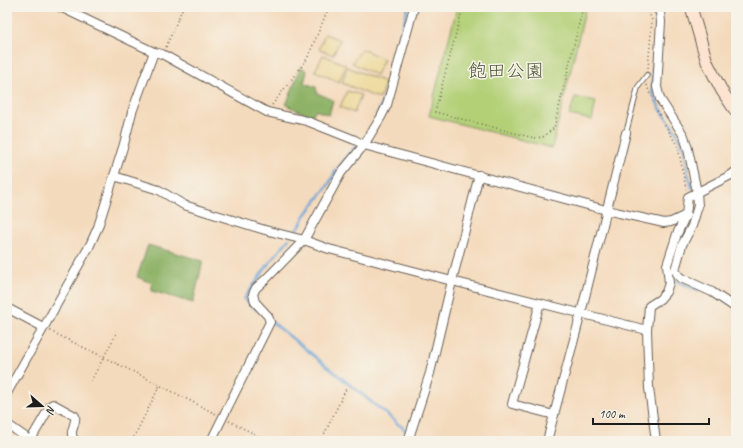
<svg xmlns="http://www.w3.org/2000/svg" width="743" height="448" viewBox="0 0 743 448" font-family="Caveat,'Klee One',sans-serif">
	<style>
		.green { fill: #b3d077; stroke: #68764a }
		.forest { fill: #8eb268; stroke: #556742 }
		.sand { fill: #eeda9e; stroke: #857b5d }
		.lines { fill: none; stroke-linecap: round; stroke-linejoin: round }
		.stream { stroke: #65a3d7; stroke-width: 2.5 }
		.service-casing { stroke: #685e54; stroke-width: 6 }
		.minor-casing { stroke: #685e54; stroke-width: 10 }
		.secondary-casing { stroke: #685e54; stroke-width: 13 }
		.path { stroke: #685e54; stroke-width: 1.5; stroke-dasharray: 1 3; stroke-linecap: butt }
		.service { stroke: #fff; stroke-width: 4 }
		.minor { stroke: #fff; stroke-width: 8 }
		.secondary { stroke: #fde4d1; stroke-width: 11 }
		.labels { text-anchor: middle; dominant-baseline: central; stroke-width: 3; stroke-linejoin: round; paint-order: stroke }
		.park-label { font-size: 19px; fill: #515b3c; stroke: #f7f3e8 }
	</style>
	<rect width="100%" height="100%" fill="#f7f3e8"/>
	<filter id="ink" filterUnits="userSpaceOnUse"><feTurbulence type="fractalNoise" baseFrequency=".025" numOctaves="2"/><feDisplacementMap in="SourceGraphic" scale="8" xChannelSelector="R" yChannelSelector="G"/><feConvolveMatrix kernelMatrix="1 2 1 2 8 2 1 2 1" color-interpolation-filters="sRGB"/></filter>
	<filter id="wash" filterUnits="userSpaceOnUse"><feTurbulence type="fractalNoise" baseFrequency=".012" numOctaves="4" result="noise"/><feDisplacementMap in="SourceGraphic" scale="16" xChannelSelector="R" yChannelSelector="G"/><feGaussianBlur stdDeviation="0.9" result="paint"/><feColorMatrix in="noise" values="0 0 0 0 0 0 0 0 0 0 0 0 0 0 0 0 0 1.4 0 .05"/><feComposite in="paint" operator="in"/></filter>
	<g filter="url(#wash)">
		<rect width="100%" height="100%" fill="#f4dabc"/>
		<g class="green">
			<polygon points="457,7 586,7 552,148 429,116"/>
			<polygon points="575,97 596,101 592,120 569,115"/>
		</g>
		<g class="forest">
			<polygon points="301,67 307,71 304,83 316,87 317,93 333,100 329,115 315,110 312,117 286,105"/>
			<polygon points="148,245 203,261 193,303 152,291 152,283 137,277"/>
		</g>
		<g class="sand">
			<polygon points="325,34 340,40 333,55 319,49"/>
			<polygon points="362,49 384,59 376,75 352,63"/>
			<polygon points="323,55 346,65 339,82 315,71"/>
			<polygon points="347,67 385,82 380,99 342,83"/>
			<polygon points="347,91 361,95 354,113 340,107"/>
		</g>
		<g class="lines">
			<g class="stream">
				<polyline points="649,7 656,14 657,30"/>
				<polyline points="655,53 653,68 652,93 660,108 678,135 684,148 688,173 692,188"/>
				<polyline points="377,117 384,98 408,7"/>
				<polyline points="292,235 301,224 304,217 329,184 335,172 354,148 359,144"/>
				<polyline points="677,279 679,282 698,290"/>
				<polyline points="257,310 244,299 270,262 289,239"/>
				<polyline points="272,322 395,421 396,423 401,426 416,441"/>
			</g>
		</g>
	</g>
	<g filter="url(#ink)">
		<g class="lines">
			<defs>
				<polyline id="service" points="626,133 638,87 647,75"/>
				<g id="minor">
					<polyline points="60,7 154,52 162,54 267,112 307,121 355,140 364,145 606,210 664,223 671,222 686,215"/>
					<polyline points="655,7 660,12 661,22 657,87 660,99 684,136 688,149 697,192 698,206 692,226 682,245 675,270 678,275 681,278 712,292 736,308"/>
					<polyline points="114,176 159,190 184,205 265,230 304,240 329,249 452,281 647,330"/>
					<polyline points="540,303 512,404 554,415"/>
					<polyline points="7,308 43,327"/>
					<polyline points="7,393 90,245 98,227 124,144 132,112 154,52"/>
					<polyline points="7,424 31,441"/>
					<path d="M30,441L51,405L53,404L75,416C77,426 67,431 75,441"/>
					<polyline points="211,441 270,322 268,316 255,302 253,294 256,288 267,278 304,240 341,173 364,145 381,117 387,105 414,7"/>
					<polyline points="408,441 430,373 452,281 479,175"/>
					<polyline points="547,441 581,313 626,133"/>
					<polyline points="656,441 649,388 647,330 649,306 660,299 666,292 669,283 667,265 677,234 686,215 688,197 731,175 736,171"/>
				</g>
				<polyline id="secondary" points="691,7 707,62 722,91 736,112"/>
			</defs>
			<use href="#service" class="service-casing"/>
			<use href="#minor" class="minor-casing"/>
			<use href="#secondary" class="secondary-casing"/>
			<g class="path">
				<polyline points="463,7 435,112 534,138 543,137 554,128 583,7"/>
				<polyline points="642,7 648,11 652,20 648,69"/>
				<polyline points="166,47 183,7"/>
				<polyline points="647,85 650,95"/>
				<polyline points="272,105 307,59 329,7"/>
				<polyline points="657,111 678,147 686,189"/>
				<polyline points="50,331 132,371 216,414"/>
				<polyline points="91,381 117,332"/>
				<polyline points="229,421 268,441"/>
				<polyline points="132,441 160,385"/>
				<polyline points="321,441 346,389"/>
			</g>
			<use href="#service" class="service"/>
			<use href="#minor" class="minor"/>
			<use href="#secondary" class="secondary"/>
		</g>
	</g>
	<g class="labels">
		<g class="park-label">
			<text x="506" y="71">飽田公園</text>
		</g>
	</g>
	<rect width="743" height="448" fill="none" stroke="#f7f3e8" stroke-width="24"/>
	<g transform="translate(42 406) rotate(110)" stroke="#f7f3e8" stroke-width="3" paint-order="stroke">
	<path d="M0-3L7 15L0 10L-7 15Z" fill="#1c1c1c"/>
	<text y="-6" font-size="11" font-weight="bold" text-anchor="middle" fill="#1c1c1c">N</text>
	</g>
	<path d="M593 418v6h116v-6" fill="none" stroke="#1c1c1c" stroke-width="2"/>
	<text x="599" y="418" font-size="12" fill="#1c1c1c" stroke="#f7f3e8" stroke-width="3" paint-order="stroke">100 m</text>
</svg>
